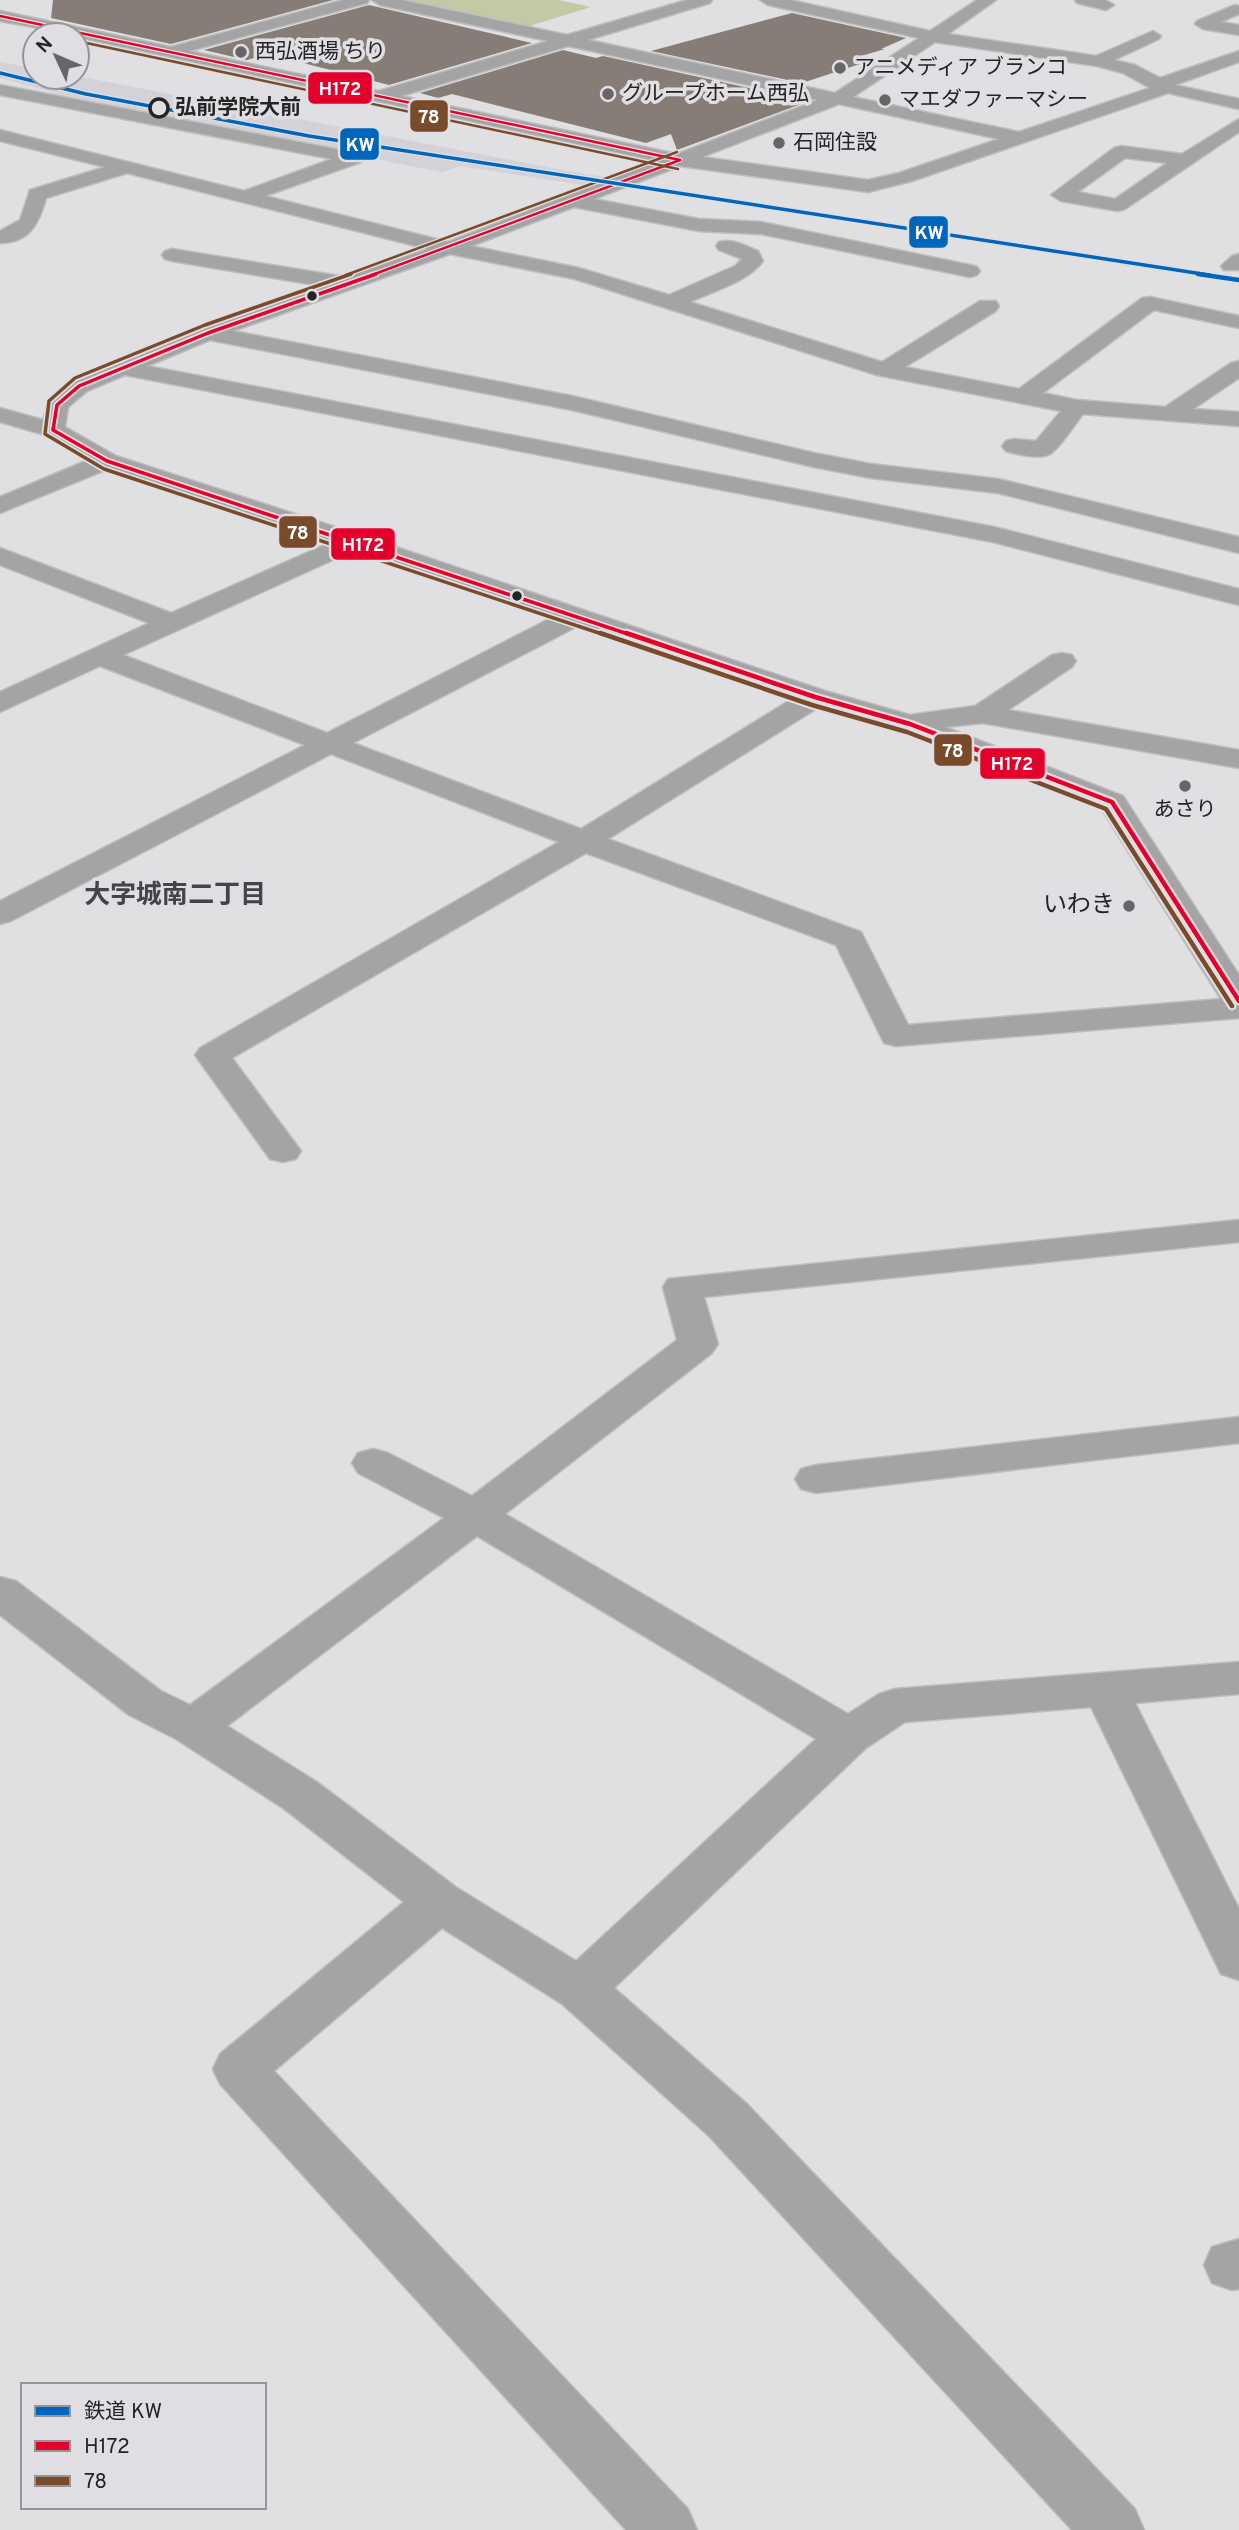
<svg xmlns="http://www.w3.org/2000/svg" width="1239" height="2530" viewBox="0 0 1239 2530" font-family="Overpass,'Noto Sans JP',sans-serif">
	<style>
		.built { fill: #d5d1d8 }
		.green { fill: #c5c8a5 }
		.building { fill: #857d76 }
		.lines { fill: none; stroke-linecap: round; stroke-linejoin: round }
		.minor-casing { stroke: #bebdbf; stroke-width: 3 }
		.minor { fill: #a4a4a5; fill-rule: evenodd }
		.bus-1-far2-casing { stroke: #e0dee2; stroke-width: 5 }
		.bus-1-far1-casing { stroke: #e0dee2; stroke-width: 7 }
		.bus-1-casing { stroke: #e0dee2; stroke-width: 9 }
		.bus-2-far2-casing { stroke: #e0dee2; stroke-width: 5 }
		.bus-2-far1-casing { stroke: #e0dee2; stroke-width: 7 }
		.bus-2-casing { stroke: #e0dee2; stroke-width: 9 }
		.bus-1-far2 { stroke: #e4002b; stroke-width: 2.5 }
		.bus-1-far1 { stroke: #e4002b; stroke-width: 3.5 }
		.bus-1 { stroke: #e4002b; stroke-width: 4.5 }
		.bus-2-far2 { stroke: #7a4b2a; stroke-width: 2.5 }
		.bus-2-far1 { stroke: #7a4b2a; stroke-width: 3.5 }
		.bus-2 { stroke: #7a4b2a; stroke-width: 4.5 }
		.rail-1-far1-casing { stroke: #e0dee2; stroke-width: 6 }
		.rail-1-casing { stroke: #e0dee2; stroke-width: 8 }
		.rail-1-far1 { stroke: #0065bd; stroke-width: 3.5 }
		.rail-1 { stroke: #0065bd; stroke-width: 4.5 }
		.poi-dot { fill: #666567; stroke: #e0dee2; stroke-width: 2.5 }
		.stop-dot { fill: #e0dee2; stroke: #242425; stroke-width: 3.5 }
		.bus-dot { fill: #242425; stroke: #e0dee2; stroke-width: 2.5 }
		.labels { text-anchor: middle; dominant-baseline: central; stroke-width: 7; stroke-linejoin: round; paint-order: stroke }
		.far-poi-label { font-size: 21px; fill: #242425; stroke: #e0dee2; text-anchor: start }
		.far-stop-label { font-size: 21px; font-weight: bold; fill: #242425; stroke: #e0dee2; text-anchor: start }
		.poi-label { font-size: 24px; fill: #242425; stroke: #e0dee2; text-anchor: end }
		.neighbourhood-label { font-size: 26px; font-weight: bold; fill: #444346; stroke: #e0dee2 }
		.line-badge { stroke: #e0dee2; stroke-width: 2.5 }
		.badge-label { font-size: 19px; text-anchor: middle; font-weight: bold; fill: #fff }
	</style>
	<rect width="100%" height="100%" fill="#e0dfe1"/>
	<polygon class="built" points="0,62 35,68 35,77 77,76 567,171 613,178 590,186 460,166 442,172 49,96 56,93 0,78"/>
	<polygon class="green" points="401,0 559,0 591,7 523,28"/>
	<g class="building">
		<polygon points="53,0 333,0 171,44 51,18"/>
		<polygon points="369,5 532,43 389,85 268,54 247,60 204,50"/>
		<polygon points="792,13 906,38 881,49 885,49 854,58 869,61 802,83 651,51"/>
		<polygon points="563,50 596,58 603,56 809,101 677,150 671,134 646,143 452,94 438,98 420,93"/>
	</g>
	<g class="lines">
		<defs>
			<g id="minor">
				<path d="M343,0H369L367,3L189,51L379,91L548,41L380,5L372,0H402L567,35L687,0H712L710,3L588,40L835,93L919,38L768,5L760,0H790L930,31L977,0H996L948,34L1096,56L1153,31L1161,36L1159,39L1114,60L1135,65L1160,78L1239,51V62L1175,85L1239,99V109L1168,93L912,181L868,192L680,166L594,199L699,219L761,222L970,265L977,267L980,271L977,275L970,277L761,234L699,231L574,207L471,246L579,268L669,295L735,266L742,259L719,250L716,246L719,242C732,238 746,246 758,251L763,261C748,282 713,291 690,302L882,362L980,301H996L999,306L996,311L905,367L1019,389L1142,298L1150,297L1239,316V328L1154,310L1043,393L1077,400L1165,407L1231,363L1239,361V378L1193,409L1239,412V426L1083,414C1075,424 1060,448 1050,454C1040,460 1016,454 1006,451L1002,446L1006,441L1014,439L1036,441L1061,411L877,375L575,279L450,254L233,331L572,396L814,453L871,464L998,479L1239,537V553L998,493L871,478L814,467L572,410L210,340L147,366L994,527L1239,589V605L993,542L125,375L87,391L68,407L65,427L116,456L363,536L825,691L910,715L975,706L1052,655L1062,653L1072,655L1076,661L1072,667L1008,710L1239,750V768L983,723L945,727L1123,796L1239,975V1018L896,1046L884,1043L836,945L586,853L232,1058L301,1151L296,1159L283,1162L270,1159L200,1062L195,1055L200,1048L559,842L331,754L11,921L0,924V901L305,745L100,666L0,712V692L149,623L0,565V548L171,613L331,542L108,469L0,513V497L88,460L45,435L0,422V408L43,420L49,400L71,381L200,328L322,286L172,261L165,259L162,255L165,251L172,249L346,277L428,249L127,173L46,198C39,223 30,243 0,243V231L20,220L30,190L105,167L0,141V130L244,191L332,159L0,95V85L361,154L363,158L361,162L265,196L448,242L658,161L77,37V35L0,21V11L171,47ZM935,42L1097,66L1123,73L1150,88L1019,132L853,97ZM568,46L818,100L677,154L401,96ZM839,104L999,139L899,173L868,180L702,157ZM355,550L553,617L327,733L123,655ZM578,626L792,699L581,829L353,743ZM819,707L900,730L1101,808L1221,999L908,1025L861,932L608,839Z"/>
				<polygon points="1075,0 1105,0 1114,5 1106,10 1077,3"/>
				<polygon points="1235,5 1239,6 1239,14 1221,22 1239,25 1239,35 1203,29 1195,24 1197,21"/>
				<path d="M1239,119V132L1125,209L1118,211L1061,201L1051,195L1114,148L1121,146L1182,154ZM1125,158L1167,163L1115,199L1078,192Z"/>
				<polygon points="1239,254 1239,270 1224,270 1221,266 1232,256"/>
				<path d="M1239,1220V1242L704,1297L718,1344L712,1353L505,1514L848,1714L879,1694L895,1689L1239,1662V1694L1135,1703L1239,1909V1980L1221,1974L1091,1707L905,1722L866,1748L614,1988L747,2104L1135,2509L1144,2530H1072L709,2136L562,2004L442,1928L274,2071L688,2509L697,2530H626L220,2084L213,2069L220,2054L404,1902L283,1808L176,1739L129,1715L0,1615V1577L16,1581L161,1691L190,1705L444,1518L358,1473L352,1463L358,1453L373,1449L388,1453L472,1496L677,1340L663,1287L668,1279ZM477,1536L816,1739L576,1961L457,1888L317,1782L227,1726Z"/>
				<polygon points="1239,1417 1239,1443 816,1493 801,1489 795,1479 801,1469 816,1465"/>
				<polygon points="1239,2239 1239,2289 1232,2290 1212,2283 1204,2265 1212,2247"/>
			</g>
		</defs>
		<use href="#minor" class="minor-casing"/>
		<use href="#minor" class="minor"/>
		<defs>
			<g id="bus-1-far2">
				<polyline points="0,16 680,160"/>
				<polyline points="372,275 680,160"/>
			</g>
			<polyline id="bus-1-far1" points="376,274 208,333 79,386 57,405 53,430 107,461 631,635"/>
			<polyline id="bus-1" points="626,633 815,697 910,724 1112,802 1239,1001"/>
			<g id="bus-2-far2">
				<polyline points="77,41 678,169"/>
				<polyline points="346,275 677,152"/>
			</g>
			<polyline id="bus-2-far1" points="351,274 205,325 75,378 49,401 45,434 104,469 605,635"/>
			<polyline id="bus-2" points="600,633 812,705 907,732 1106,809 1232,1006"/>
		</defs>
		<use href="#bus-1-far2" class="bus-1-far2-casing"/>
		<use href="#bus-1-far1" class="bus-1-far1-casing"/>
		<use href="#bus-1" class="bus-1-casing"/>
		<use href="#bus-2-far2" class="bus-2-far2-casing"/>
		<use href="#bus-2-far1" class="bus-2-far1-casing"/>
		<use href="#bus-2" class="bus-2-casing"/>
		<use href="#bus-1-far2" class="bus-1-far2"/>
		<use href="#bus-1-far1" class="bus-1-far1"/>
		<use href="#bus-1" class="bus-1"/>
		<use href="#bus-2-far2" class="bus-2-far2"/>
		<use href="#bus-2-far1" class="bus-2-far1"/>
		<use href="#bus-2" class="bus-2"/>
		<defs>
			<polyline id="rail-1-far1" points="0,73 86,94 309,136 1209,275"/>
			<polyline id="rail-1" points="1198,274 1239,280"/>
		</defs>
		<use href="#rail-1-far1" class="rail-1-far1-casing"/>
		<use href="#rail-1" class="rail-1-casing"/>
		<use href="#rail-1-far1" class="rail-1-far1"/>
		<use href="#rail-1" class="rail-1"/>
	</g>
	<g class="poi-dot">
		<circle cx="241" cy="52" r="7"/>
		<circle cx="840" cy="68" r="7"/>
		<circle cx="608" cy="94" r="7"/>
		<circle cx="885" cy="100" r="7"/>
		<circle cx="779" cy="143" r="7"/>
		<circle cx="1185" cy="786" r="7"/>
		<circle cx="1129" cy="906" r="7"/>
	</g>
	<circle class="stop-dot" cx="159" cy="108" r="9"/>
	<g class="bus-dot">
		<circle cx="312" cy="296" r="6"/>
		<circle cx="517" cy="596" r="6"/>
	</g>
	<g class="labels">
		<g class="far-poi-label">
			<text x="255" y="52">西弘酒場 ちり</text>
			<text x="854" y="68">アニメディア ブランコ</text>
			<text x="622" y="94">グループホーム西弘</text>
			<text x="899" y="100">マエダファーマシー</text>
			<text x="793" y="143">石岡住設</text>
			<text x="1185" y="810" text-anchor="middle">あさり</text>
		</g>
		<g class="far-stop-label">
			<text x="175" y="108">弘前学院大前</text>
		</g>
		<g class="poi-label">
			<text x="1115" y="906">いわき</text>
		</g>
		<g class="neighbourhood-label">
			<text x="175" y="896">大字城南二丁目</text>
		</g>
	</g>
	<g class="line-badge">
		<rect x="307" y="71" width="66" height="34" rx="7" fill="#e4002b"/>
		<rect x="409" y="99" width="40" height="34" rx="7" fill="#7a4b2a"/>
		<rect x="339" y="127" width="41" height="34" rx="7" fill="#0065bd"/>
		<rect x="908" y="215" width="41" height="34" rx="7" fill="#0065bd"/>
		<rect x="278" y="515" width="40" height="34" rx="7" fill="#7a4b2a"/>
		<rect x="330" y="527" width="66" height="34" rx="7" fill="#e4002b"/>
		<rect x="933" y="733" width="40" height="34" rx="7" fill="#7a4b2a"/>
		<rect x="979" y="747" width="67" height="33" rx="7" fill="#e4002b"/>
	</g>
	<g class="badge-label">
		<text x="340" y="95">H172</text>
		<text x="429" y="123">78</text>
		<text x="360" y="151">KW</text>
		<text x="929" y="239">KW</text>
		<text x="298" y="539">78</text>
		<text x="363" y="551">H172</text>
		<text x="953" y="757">78</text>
		<text x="1012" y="770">H172</text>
	</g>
	<rect x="21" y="2383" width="245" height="126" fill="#e0dee2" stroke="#959496" stroke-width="2"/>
	<rect x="35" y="2406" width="35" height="10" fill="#0065bd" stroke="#959496" stroke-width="2"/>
	<text x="84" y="2418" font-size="21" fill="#242425">鉄道 KW</text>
	<rect x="35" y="2441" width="35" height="10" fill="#e4002b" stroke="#959496" stroke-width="2"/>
	<text x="84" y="2453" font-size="21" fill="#242425">H172</text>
	<rect x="35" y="2476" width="35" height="10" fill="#7a4b2a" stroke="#959496" stroke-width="2"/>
	<text x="84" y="2488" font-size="21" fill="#242425">78</text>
	<g transform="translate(56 56) rotate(314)"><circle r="33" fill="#e0dee2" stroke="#959496" stroke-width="2"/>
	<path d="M0-5L12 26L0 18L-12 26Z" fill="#666567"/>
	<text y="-10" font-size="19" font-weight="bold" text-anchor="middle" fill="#242425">N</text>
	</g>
</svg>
